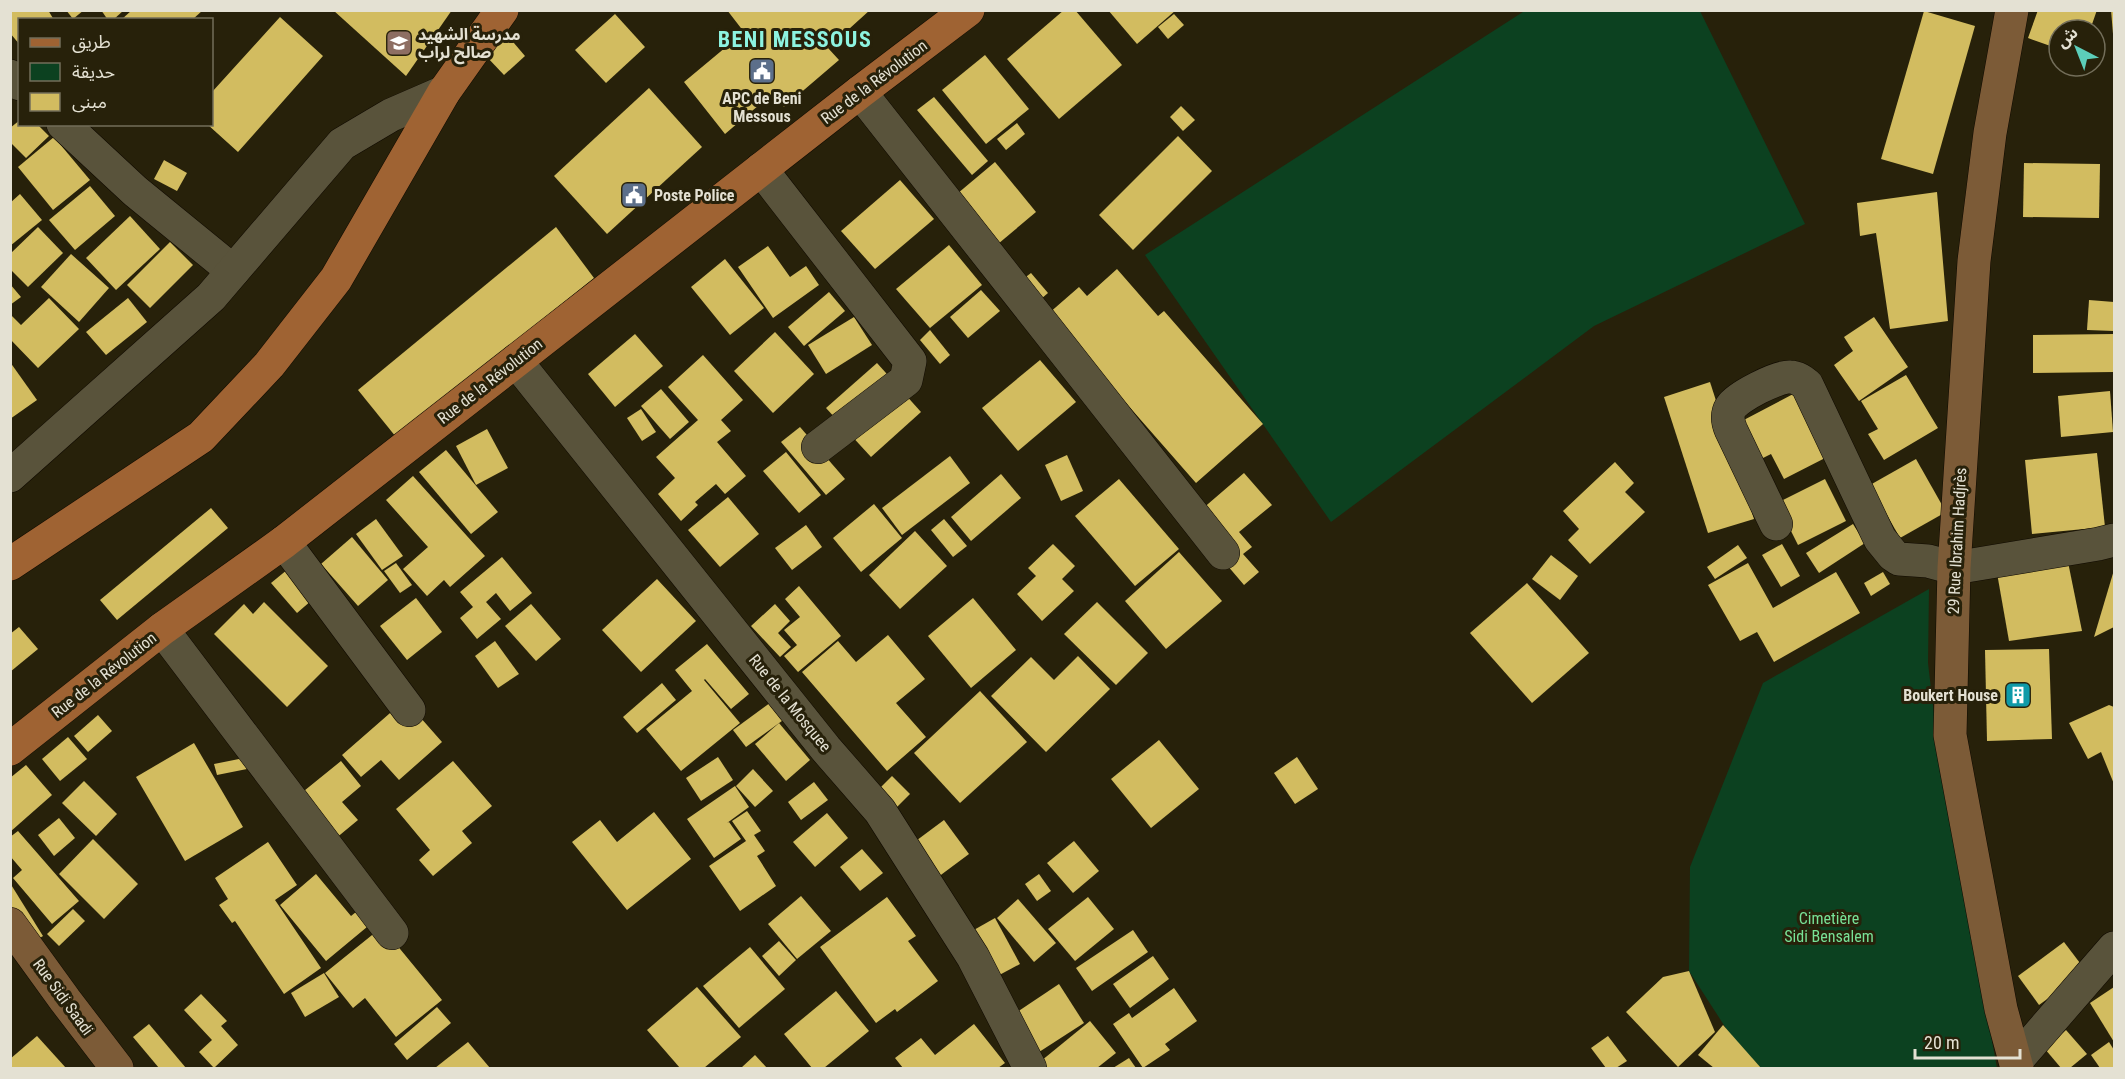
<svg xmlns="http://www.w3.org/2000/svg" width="2125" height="1079" viewBox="0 0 2125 1079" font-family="'Roboto Condensed','Noto Sans Arabic',sans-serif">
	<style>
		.green { fill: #0c4120 }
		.building { fill: #d2bc60 }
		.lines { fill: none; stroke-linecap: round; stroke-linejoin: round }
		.minor-casing { stroke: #100a00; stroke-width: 34 }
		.secondary-casing { stroke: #100a00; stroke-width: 34 }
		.primary-casing { stroke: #100a00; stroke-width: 34 }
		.minor { stroke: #59533b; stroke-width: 33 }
		.secondary { stroke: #7c5b37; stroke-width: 33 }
		.primary { stroke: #9f6333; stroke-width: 33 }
		.labels { text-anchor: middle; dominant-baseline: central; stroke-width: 6; stroke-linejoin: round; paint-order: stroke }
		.poi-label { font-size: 16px; font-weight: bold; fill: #e4e1d3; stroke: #27210a; text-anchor: start }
		.street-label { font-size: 16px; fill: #e4e1d3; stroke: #27210a }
		.park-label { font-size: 16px; fill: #78e297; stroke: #27210a }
		.district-label { font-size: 22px; font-weight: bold; letter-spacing: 1.5px; fill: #8df3e0; stroke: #27210a }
	</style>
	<rect width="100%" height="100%" fill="#27210a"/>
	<g class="green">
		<polygon points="1526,10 1700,11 1805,224 1594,326 1331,522 1145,255"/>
		<polygon points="1929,589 1928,663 1938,748 1997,1068 1761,1068 1731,1036 1689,971 1690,867 1763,683"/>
	</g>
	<g class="building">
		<polygon points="10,10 48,10 54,20 20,20 20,45 10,33"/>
		<polygon points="66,10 84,10 73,19"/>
		<polygon points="101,10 124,10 113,20 108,20"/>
		<polygon points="132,10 203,10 192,20 121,20"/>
		<polygon points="333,10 452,10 406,76"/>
		<polygon points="727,10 870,10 828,48 839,60 784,107 772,94 725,134 684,82 744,32"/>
		<polygon points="1064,10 1075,10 1122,65 1059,119 1007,59"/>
		<polygon points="1108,10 1176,10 1137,44"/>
		<polygon points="2038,10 2097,10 2090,30 2059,30 2059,49 2028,38"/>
		<polygon points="2111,10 2114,10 2114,34 2113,34"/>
		<polygon points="1924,11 1975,26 1933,174 1881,159"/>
		<polygon points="615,14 645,47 606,83 575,50"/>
		<polygon points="1174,14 1184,25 1168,39 1158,27"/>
		<polygon points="280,17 323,56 238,152 207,124 212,124 212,92"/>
		<polygon points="508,36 525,56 504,75 486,56"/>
		<polygon points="985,55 1029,109 986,144 942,90"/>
		<polygon points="649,88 702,147 607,234 554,176"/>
		<polygon points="934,97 988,161 972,175 917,110"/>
		<polygon points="1181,106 1195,120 1183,131 1170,117"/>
		<polygon points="20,120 20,124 37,124 49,136 26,158 10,142 10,128"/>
		<polygon points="1017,123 1025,134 1006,150 997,139"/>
		<polygon points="1178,136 1212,171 1133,250 1099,215"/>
		<polygon points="54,137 90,180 53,210 18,167"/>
		<polygon points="164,160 187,173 177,191 154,179"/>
		<polygon points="995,162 1036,212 992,249 951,199"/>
		<polygon points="2024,163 2100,164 2099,218 2023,217"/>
		<polygon points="900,180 934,219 875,269 841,231"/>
		<polygon points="90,186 115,216 75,250 49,220"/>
		<polygon points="1937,192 1948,321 1890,329 1876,233 1860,236 1857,203"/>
		<polygon points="20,194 42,220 10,246 10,203"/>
		<polygon points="130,216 160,249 116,290 86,258"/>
		<polygon points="38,227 63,253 28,287 10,269 10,254"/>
		<polygon points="556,227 594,278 396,437 358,390"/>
		<polygon points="170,242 193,265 150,308 127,285"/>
		<polygon points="949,245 982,285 930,328 896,289"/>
		<polygon points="768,246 790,277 806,266 819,285 773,318 738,267"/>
		<polygon points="71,254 109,288 79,322 41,287"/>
		<polygon points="725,259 764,308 730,335 691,287"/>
		<polygon points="1117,269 1158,316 1164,311 1263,424 1196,483 1048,314 1079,287 1087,296"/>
		<polygon points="1031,273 1048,293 1028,310 1010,289"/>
		<polygon points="10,284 21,297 10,305"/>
		<polygon points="981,290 1000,311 968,338 950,317"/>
		<polygon points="829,292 845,311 804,346 788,327"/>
		<polygon points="49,298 79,329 38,368 10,339 10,314 21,325"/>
		<polygon points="128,298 147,322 106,355 86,332"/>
		<polygon points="2089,300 2114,302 2114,331 2087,330"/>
		<polygon points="854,317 872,345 826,374 808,345"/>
		<polygon points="1874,317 1908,367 1859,401 1834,365 1853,351 1844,337"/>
		<polygon points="930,330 950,355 940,364 920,340"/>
		<polygon points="775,332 814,374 773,413 734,371"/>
		<polygon points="635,334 663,366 615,407 588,374"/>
		<polygon points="2114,334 2114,372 2033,373 2033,335"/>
		<polygon points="703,355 743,400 721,420 731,431 717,442 746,476 725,494 716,484 695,502 698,505 681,521 658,494 675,478 656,457 698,420 668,387"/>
		<polygon points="1040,360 1076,402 1018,451 982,408"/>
		<polygon points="10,362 37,400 10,419"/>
		<polygon points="877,363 921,412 871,457 826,408"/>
		<polygon points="1906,375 1938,428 1884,460 1868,434 1878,429 1861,401"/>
		<polygon points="1710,382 1754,519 1708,533 1664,397"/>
		<polygon points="661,389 689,422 670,439 641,406"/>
		<polygon points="2110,391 2113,432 2061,437 2058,396"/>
		<polygon points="1797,392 1829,456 1784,479 1771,454 1759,460 1740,422"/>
		<polygon points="641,409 656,432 642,441 627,418"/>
		<polygon points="800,427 845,479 826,495 781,442"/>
		<polygon points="487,429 508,468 476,485 456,446"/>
		<polygon points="446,450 498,512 471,534 419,472"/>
		<polygon points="786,452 821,495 799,513 763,471"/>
		<polygon points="2097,453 2105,527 2032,534 2025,460"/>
		<polygon points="1067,455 1083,491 1061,501 1045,465"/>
		<polygon points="950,456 970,483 902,535 882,508"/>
		<polygon points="1916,459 1946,512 1900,538 1870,485"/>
		<polygon points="1615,462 1634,483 1625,492 1645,512 1590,564 1568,540 1579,529 1563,511"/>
		<polygon points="1244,473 1272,505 1239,532 1252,547 1243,554 1259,572 1244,585 1227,565 1239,555 1201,510"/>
		<polygon points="1001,474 1021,498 971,541 951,517"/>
		<polygon points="413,476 485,556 450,587 444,580 427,596 403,569 428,547 386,500"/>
		<polygon points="1119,479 1179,549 1135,586 1075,516"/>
		<polygon points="1825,479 1846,521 1798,545 1777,503"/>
		<polygon points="728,497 759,534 720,567 688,530"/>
		<polygon points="874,504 902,538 861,572 833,538"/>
		<polygon points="211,508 228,528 117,620 100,600"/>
		<polygon points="376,519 403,556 382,570 356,534"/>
		<polygon points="944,519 967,546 953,557 931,530"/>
		<polygon points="1853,524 1865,543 1819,573 1806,553"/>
		<polygon points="806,525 822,547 792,570 775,548"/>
		<polygon points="915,531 947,566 900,609 869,575"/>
		<polygon points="352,537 388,580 358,606 321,564"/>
		<polygon points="1053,544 1075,566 1062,579 1074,591 1042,621 1017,594 1036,576 1028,568"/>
		<polygon points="1782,544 1800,576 1781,587 1762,555"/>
		<polygon points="1738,545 1747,558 1715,579 1707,567"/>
		<polygon points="1179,552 1222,601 1166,649 1125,601"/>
		<polygon points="1551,555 1578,576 1560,600 1532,579"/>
		<polygon points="502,557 532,593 510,611 496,593 486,602 501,619 477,639 460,618 473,607 460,592"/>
		<polygon points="2068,562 2082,631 2009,641 1997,573"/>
		<polygon points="396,563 412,585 400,593 384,571"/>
		<polygon points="1748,563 1773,608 1836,572 1860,613 1774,662 1757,632 1740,641 1708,585"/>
		<polygon points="293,565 319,594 297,613 271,583"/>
		<polygon points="2114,570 2114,627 2094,637"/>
		<polygon points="1883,572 1890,584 1871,596 1864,583"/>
		<polygon points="657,579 696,621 641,672 602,630"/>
		<polygon points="1527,583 1589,653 1532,703 1470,633"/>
		<polygon points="799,586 841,636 798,672 784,656 797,645 784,630 800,617 785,599"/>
		<polygon points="416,598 442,632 407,660 380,626"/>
		<polygon points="973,598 1016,650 971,688 928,636"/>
		<polygon points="264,602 328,666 287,707 214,634 244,604 253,614"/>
		<polygon points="1097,602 1148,653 1116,685 1064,634"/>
		<polygon points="531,604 561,639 536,661 505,626"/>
		<polygon points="775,604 790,621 778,633 791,647 780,657 751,626"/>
		<polygon points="19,627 38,649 10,672 10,634"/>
		<polygon points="888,635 925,679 896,703 926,737 887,771 802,672 838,641 856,662"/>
		<polygon points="495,641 519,674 498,688 475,656"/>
		<polygon points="707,644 749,694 731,709 705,679 704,680 740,723 681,771 646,729 692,691 675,670"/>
		<polygon points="2049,649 2052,739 1987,741 1985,650"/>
		<polygon points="1078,656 1110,689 1046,752 991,696 1031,657 1054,680"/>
		<polygon points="662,683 676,700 637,733 623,717"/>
		<polygon points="980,691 1027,742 960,803 914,753"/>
		<polygon points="405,700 442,742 399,780 381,760 361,777 342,755"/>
		<polygon points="774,700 786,718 746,747 733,730"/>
		<polygon points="2109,705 2114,707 2114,784 2101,752 2088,759 2069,723"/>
		<polygon points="98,715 112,731 88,752 74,736"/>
		<polygon points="779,723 810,760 786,781 755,744"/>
		<polygon points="68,737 87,759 60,781 42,759"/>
		<polygon points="1159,740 1199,789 1151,828 1111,779"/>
		<polygon points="194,743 243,827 185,861 136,777"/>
		<polygon points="718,757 733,780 701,801 686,778"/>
		<polygon points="1297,757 1318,789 1295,804 1274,773"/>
		<polygon points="244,758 247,769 217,775 214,764"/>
		<polygon points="341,761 361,786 342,802 358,820 335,839 299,795"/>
		<polygon points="453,761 492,806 462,831 472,843 433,876 419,860 430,850 396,809"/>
		<polygon points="26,765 52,795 10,832 10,778"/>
		<polygon points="753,769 773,791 755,807 736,786"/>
		<polygon points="892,776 910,794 895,809 877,791"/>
		<polygon points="84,781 117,814 96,836 62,803"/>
		<polygon points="814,782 828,800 801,820 788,802"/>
		<polygon points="735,786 749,807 727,823 729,822 741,839 714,858 687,819"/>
		<polygon points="747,811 761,831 754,835 765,851 757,856 776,886 740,911 709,866 746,841 732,821"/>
		<polygon points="654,812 691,859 627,910 572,842 600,820 617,842"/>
		<polygon points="827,813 848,838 815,867 793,842"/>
		<polygon points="59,818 75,838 54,856 38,835"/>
		<polygon points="944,820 969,854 926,886 901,852"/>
		<polygon points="18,831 79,901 52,924 13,878 22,870 10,856 10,837"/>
		<polygon points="93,839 138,884 104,919 59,874"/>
		<polygon points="1074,841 1099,871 1073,893 1047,863"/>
		<polygon points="268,842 297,885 275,900 321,968 284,994 235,921 232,923 219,905 228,899 215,878"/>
		<polygon points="862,849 883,873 860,891 840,867"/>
		<polygon points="316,874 351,916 361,908 373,922 326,961 280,905"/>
		<polygon points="1039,874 1051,891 1037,901 1025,884"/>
		<polygon points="10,883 43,936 10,956"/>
		<polygon points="801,896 831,931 797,959 768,924"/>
		<polygon points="887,897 916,936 908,941 938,981 897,1012 895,1009 876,1023 820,947"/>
		<polygon points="1088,897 1114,929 1075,961 1048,929"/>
		<polygon points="1018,899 1056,943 1034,962 997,918"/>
		<polygon points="73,909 85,921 59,946 47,934"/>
		<polygon points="995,918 1020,964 990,980 965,935"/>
		<polygon points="382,927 442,1000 396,1037 365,998 353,1008 325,973"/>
		<polygon points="1133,930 1148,952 1092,991 1076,968"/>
		<polygon points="779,941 796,960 779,976 762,956"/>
		<polygon points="2064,942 2086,971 2039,1005 2018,976"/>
		<polygon points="750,947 785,989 739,1028 703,986"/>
		<polygon points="1153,956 1169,979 1130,1008 1113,984"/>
		<polygon points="1689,971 1715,1032 1678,1067 1626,1012 1663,977"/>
		<polygon points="324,973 339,997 305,1017 291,993"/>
		<polygon points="1059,984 1084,1023 1036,1054 1011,1016"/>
		<polygon points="697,987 741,1037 704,1068 680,1068 647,1030"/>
		<polygon points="2114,987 2114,1042 2090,1003"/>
		<polygon points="1174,988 1197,1021 1165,1044 1170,1050 1143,1068 1113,1024 1129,1013 1132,1018"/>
		<polygon points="836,991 869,1031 824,1068 812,1068 784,1034"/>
		<polygon points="201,994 227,1021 221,1026 238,1045 214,1068 199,1052 212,1040 184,1010"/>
		<polygon points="437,1007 451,1023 407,1060 394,1044"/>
		<polygon points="1090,1021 1116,1053 1097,1068 1048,1068 1041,1061"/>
		<polygon points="149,1024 186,1068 159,1068 133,1037"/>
		<polygon points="974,1024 1005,1063 998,1068 903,1068 895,1058 921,1038 935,1055"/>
		<polygon points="1723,1025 1761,1068 1714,1068 1698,1055"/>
		<polygon points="2066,1030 2087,1054 2070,1068 2061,1068 2045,1049"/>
		<polygon points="37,1036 66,1068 10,1068 10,1059"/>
		<polygon points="1608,1036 1627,1061 1616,1068 1606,1068 1591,1048"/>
		<polygon points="468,1042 490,1068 435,1068"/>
		<polygon points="2109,1042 2114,1050 2114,1068 2100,1068 2091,1055"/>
		<polygon points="755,1055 767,1068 741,1068"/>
		<polygon points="1129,1058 1136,1068 1113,1068"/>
	</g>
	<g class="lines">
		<defs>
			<g id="minor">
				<polyline points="10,76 20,84"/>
				<polyline points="860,92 1223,553"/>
				<polyline points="63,124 135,191 233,271"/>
				<polyline points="761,169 910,361 906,380 818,447"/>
				<polyline points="516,361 826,749 880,811 973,957 1030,1068"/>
				<polyline points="10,476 211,297 342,144 391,115 444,92"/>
				<path d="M1776,524L1731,430C1728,423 1726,415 1731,407C1737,397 1778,376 1790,377C1797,377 1802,381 1807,385L1880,539L1893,555L1899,559L1928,561L1954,568L2098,544L2114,540"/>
				<polyline points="284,542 409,710"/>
				<polyline points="162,629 392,933"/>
				<polyline points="2016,1061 2114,948"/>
			</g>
			<g id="secondary">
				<polyline points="2012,10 1990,133 1974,261 1954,568 1950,735 2001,1009 2017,1068"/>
				<polyline points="10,924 65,1000 117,1068"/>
			</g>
			<g id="primary">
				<polyline points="10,564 201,437 269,365 336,279 444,92 502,10"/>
				<polyline points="10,749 162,629 284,542 860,92 968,10"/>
			</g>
		</defs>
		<use href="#minor" class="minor-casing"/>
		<use href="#secondary" class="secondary-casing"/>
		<use href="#primary" class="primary-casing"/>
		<use href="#minor" class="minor"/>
		<use href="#secondary" class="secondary"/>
		<use href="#primary" class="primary"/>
	</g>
	<defs>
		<symbol id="school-square" viewBox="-11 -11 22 22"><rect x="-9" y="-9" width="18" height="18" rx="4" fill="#8d6e63" stroke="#27210a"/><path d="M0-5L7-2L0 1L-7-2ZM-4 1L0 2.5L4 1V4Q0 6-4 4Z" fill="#fff"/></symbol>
		<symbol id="civic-square" viewBox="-11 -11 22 22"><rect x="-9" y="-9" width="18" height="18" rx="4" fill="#5c6f8a" stroke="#27210a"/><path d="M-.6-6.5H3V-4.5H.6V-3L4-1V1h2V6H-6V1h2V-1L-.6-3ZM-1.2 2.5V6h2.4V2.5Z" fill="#fff"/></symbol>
		<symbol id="building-square" viewBox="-11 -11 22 22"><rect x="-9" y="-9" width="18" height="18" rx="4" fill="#0f9aa8" stroke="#27210a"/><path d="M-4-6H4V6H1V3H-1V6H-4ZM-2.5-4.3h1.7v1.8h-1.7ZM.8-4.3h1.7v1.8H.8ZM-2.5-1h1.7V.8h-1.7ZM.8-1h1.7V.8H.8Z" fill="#fff"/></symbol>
	</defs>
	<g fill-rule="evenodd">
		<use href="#school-square" x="384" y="28" width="30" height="30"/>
		<use href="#civic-square" x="747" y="56" width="30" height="30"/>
		<use href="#civic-square" x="619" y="180" width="30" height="30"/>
		<use href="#building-square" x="2003" y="680" width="30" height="30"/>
	</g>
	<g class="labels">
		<g class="poi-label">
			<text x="418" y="34">مدرسة الشهيد<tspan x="418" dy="18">صالح لراب</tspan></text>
			<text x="762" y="98" text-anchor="middle">APC de Beni<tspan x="762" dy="18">Messous</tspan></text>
			<text x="654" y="195">Poste Police</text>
			<text x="1998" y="695" text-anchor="end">Boukert House</text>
		</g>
		<g class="street-label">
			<text transform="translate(874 82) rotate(-37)">Rue de la Révolution</text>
			<text transform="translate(490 381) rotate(-38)">Rue de la Révolution</text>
			<text transform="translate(1957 541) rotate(-87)">29 Rue Ibrahim Hadjrès</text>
			<text transform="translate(104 675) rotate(-38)">Rue de la Révolution</text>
			<text transform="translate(790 703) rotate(51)">Rue de la Mosquee</text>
			<text transform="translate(63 997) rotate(54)">Rue Sidi Saadi</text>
		</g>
		<g class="park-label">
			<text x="1829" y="918">Cimetière<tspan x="1829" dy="18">Sidi Bensalem</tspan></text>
		</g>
		<g class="district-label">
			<text x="795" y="39">BENI MESSOUS</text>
		</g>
	</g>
	<rect width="2125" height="1079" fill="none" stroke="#e4e1d3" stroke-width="24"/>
	<rect x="18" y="18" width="195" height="108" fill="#27210a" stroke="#736e5a" stroke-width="1.5"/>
	<rect x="30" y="38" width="30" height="9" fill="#9f6333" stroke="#736e5a" stroke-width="1.5"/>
	<text x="72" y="48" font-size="18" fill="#e4e1d3">طريق</text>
	<rect x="30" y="63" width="30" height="18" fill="#0c4120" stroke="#736e5a" stroke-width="1.5"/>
	<text x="72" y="78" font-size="18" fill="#e4e1d3">حديقة</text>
	<rect x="30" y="93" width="30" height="18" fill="#d2bc60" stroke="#736e5a" stroke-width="1.5"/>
	<text x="72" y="108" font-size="18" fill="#e4e1d3">مبنى</text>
	<g transform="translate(2077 48) rotate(318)"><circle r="28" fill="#27210a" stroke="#736e5a" stroke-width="1.5"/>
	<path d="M0-4.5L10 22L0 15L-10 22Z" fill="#5cceba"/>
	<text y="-9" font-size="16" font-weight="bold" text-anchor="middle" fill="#e4e1d3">ش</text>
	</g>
	<path d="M1915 1049v9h105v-9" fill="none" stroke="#e4e1d3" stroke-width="3"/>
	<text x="1924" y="1049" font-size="18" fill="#e4e1d3" stroke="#27210a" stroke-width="4.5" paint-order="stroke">20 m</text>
</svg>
